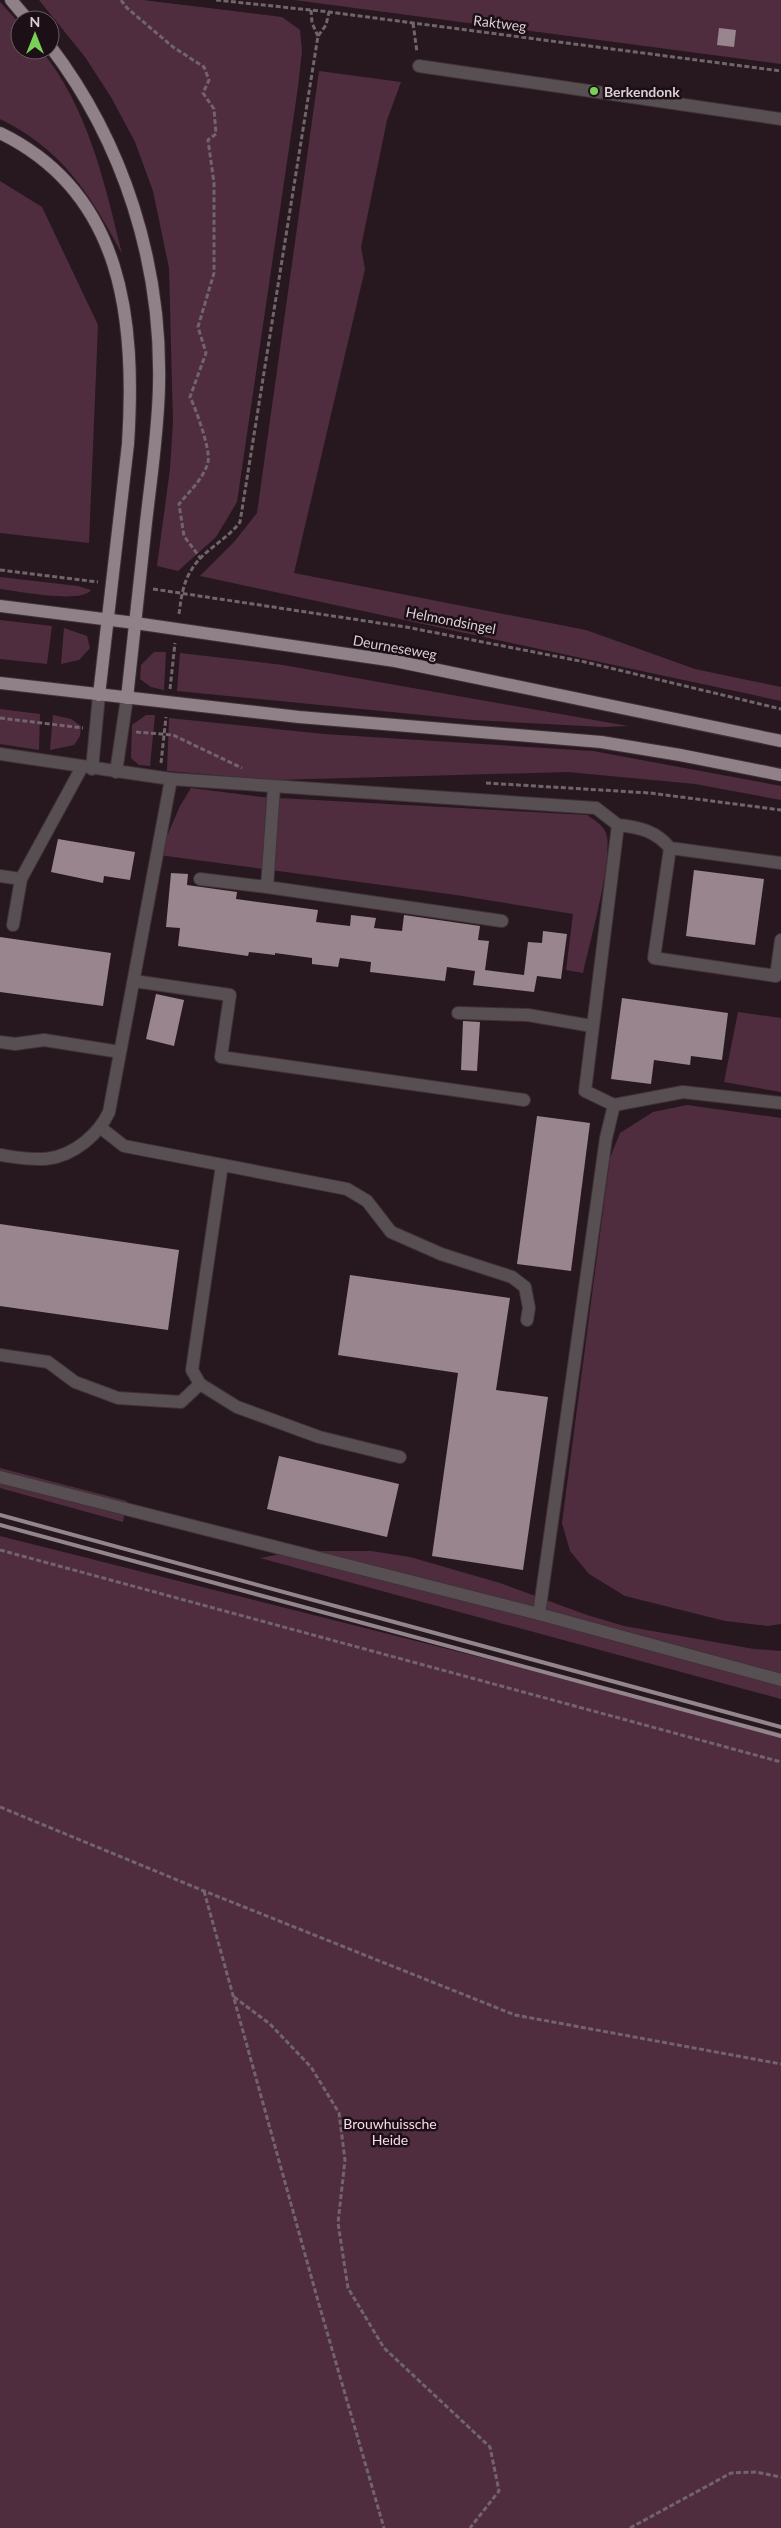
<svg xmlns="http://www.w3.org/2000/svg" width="781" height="2528" viewBox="0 0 781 2528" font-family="Lato,sans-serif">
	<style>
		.green { fill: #4f2d3f }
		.building { fill: #99858e }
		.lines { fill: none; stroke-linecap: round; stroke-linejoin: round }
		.minor-casing { stroke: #403238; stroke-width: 14 }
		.major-casing { stroke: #403238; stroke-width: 14 }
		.path { stroke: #71646a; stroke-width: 3; stroke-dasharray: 5 2.5; stroke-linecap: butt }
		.minor { stroke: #574f52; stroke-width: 12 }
		.major { stroke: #908088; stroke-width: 12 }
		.rail { stroke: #92868c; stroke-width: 4 }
		.poi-dot { fill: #7ad157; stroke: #1d0f16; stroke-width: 2 }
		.labels { text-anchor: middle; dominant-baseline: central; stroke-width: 5; stroke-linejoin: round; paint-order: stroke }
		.street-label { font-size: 14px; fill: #dbd0d5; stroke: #1d0f16 }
		.poi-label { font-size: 14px; font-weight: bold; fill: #dbd0d5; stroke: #1d0f16; text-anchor: start }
		.park-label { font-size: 14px; fill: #f7d9e7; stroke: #1d0f16 }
	</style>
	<rect width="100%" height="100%" fill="#27181f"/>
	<g class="green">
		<polygon points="39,0 143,0 282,17 300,30 302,51 298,87 237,502 216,537 178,571 157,566 170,469 173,422 169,268 153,191 135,142 111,97 85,57"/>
		<polygon points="294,0 781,0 781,64"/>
		<path d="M0,2L20,24V50H41C88,107 105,184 122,254C91,195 62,149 0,119Z"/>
		<polygon points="319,71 401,82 387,120 361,247 365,269 294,573 586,630 695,669 781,687 781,701 200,576 234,542 257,513"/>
		<polygon points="0,181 42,207 98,325 89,543 0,533"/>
		<path d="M0,577L78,586L91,590C81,604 18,591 0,589Z"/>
		<polygon points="0,620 52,626 47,664 0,659"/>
		<polygon points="64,628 87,636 90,648 79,660 61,664"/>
		<polygon points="154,652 166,652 164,690 151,687 140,679 141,665"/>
		<polygon points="180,653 283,665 628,726 603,727 473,720 177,691"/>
		<polygon points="0,709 40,714 39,750 0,744"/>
		<polygon points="53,715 71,719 81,726 80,736 74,745 50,750"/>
		<polygon points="146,715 155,715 150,766 139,765 131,758 132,725"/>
		<polygon points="169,718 324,734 593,751 781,786 781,800 695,784 568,772 275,780 167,771"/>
		<path d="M191,788L261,797L587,815C594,820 603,825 606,833C614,857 589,945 583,973L566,970L573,914L456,895L159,855L180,806Z"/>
		<polygon points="738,1012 781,1018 781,1092 724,1082"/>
		<polygon points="687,1105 781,1118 781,1624 768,1626 725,1621 625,1596 589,1574 570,1551 562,1523 610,1158 620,1133 653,1112"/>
		<polygon points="0,1468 127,1501 123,1522 0,1488"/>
		<polygon points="0,1536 781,1733 781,2528 0,2528"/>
		<polygon points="330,1551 371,1551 410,1557 500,1583 587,1615 624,1626 754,1649 781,1651 781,1699 260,1558 291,1552"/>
	</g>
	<g class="building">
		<polygon points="719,28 736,30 734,47 717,45"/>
		<polygon points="58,839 135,852 130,880 104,876 103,883 51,872"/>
		<polygon points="694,870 764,879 755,945 686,936"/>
		<polygon points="171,873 188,874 187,885 237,892 236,899 318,910 316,922 350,926 351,915 376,918 374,928 402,931 404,915 480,926 478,940 489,941 485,970 524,975 528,942 542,943 543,931 567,934 561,979 537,976 534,992 473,985 475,971 447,967 445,981 370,972 371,962 340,958 338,967 312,964 312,958 275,953 275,955 249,952 248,956 178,946 180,928 166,927"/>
		<polygon points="0,937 111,953 103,1006 0,992"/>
		<polygon points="156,994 184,1000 174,1046 146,1039"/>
		<polygon points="622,998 728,1013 722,1060 691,1056 690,1065 654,1060 651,1084 611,1079"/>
		<polygon points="463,1021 480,1022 477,1071 461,1070"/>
		<polygon points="537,1116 590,1123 571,1271 517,1264"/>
		<polygon points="0,1224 179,1250 168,1330 0,1306"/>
		<polygon points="350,1275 510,1298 496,1390 548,1397 523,1570 432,1556 458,1373 338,1355"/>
		<polygon points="279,1456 399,1484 387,1537 267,1509"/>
	</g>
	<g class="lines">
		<defs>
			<g id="minor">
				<polyline points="419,66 781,119"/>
				<polyline points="0,754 171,779 596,808 618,825"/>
				<polyline points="92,769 99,695"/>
				<polyline points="116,772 127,698"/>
				<path d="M618,825C639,827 656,831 670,848L781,863"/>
				<polyline points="670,848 654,958 776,976 781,940"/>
				<polyline points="0,876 21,879"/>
				<polyline points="200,879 267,887 274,787"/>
				<polyline points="267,887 502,921"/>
				<polyline points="13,925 21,879 82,767"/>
				<polyline points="134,981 230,995 221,1057 524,1100"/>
				<polyline points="458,1013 528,1015 592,1026"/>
				<polyline points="0,1042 15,1044 44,1040 120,1052"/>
				<polyline points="614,1105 683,1092 781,1103"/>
				<polyline points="101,1128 124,1146 347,1189 367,1201 391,1232 441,1254 512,1277 525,1287 529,1308 527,1320"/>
				<path d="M0,1155C34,1160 56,1165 85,1142C96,1133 103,1125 109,1112L171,779"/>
				<polyline points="222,1165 192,1370 200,1384 237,1407 319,1437 400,1457"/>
				<polyline points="0,1355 48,1362 75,1382 118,1398 181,1402 200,1384"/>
				<polyline points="0,1477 539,1614 606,1138 614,1105 585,1091 618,825"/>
				<polyline points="539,1614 781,1680"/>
			</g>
			<g id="major">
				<polyline points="11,0 28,20"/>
				<path d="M50,46C124,143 162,264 159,386C158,435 150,484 145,532C139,588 133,643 127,698"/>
				<path d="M0,133C124,193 136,321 128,444L99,695"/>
				<polyline points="0,606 135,623 395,661 781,741"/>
				<polyline points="0,683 299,717 601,742 680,755 781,775"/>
			</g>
		</defs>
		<use href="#minor" class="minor-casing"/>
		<use href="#major" class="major-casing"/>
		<g class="path">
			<path d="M121,0L127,8L173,47L204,67L209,80L203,93L214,109L216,134L208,140L214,183V273L198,327L206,353L190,397C196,409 211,451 208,462C204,478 189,492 179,504L184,536L201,559"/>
			<polyline points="216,0 329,12 781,71"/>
			<polyline points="311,10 312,23 318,36"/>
			<polyline points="413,23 417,52"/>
			<polyline points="0,570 98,582"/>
			<polyline points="153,589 406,627 585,662 781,709"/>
			<path d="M179,614C181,599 183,582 192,569C203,550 227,540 240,522L318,36L326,25L329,12"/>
			<polyline points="170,689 175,643"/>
			<polyline points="0,718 83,728"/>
			<polyline points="136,732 173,735 242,768"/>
			<polyline points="161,763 166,717"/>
			<polyline points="486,783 650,793 781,810"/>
			<polyline points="0,1550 781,1762"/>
			<polyline points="0,1807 204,1891 515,2015 781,2064"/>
			<polyline points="204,1891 318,2301 384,2528"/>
			<polyline points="234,1997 270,2024 311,2067 339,2113 345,2160 338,2223 348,2288 384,2348 490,2447 499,2491 470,2528"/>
			<polyline points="630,2528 731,2473 756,2472 781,2477"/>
		</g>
		<use href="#minor" class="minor"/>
		<use href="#major" class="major"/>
		<g class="rail">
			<polyline points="0,1515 781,1727"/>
			<polyline points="0,1525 781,1736"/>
		</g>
	</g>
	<circle class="poi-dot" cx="594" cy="91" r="5"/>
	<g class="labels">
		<g class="street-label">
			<text transform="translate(500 23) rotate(7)">Raktweg</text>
			<text transform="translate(451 620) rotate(11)">Helmondsingel</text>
			<text transform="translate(395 647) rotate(10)">Deurneseweg</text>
		</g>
		<g class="poi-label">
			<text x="604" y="91">Berkendonk</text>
		</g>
		<g class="park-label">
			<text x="390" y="2123">Brouwhuissche<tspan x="390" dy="16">Heide</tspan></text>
		</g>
	</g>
	<g transform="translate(35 35)"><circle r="24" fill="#1d0f16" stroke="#695c62"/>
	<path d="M0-4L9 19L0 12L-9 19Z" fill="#7ad157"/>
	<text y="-8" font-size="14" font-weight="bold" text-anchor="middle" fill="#dbd0d5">N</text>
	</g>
</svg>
